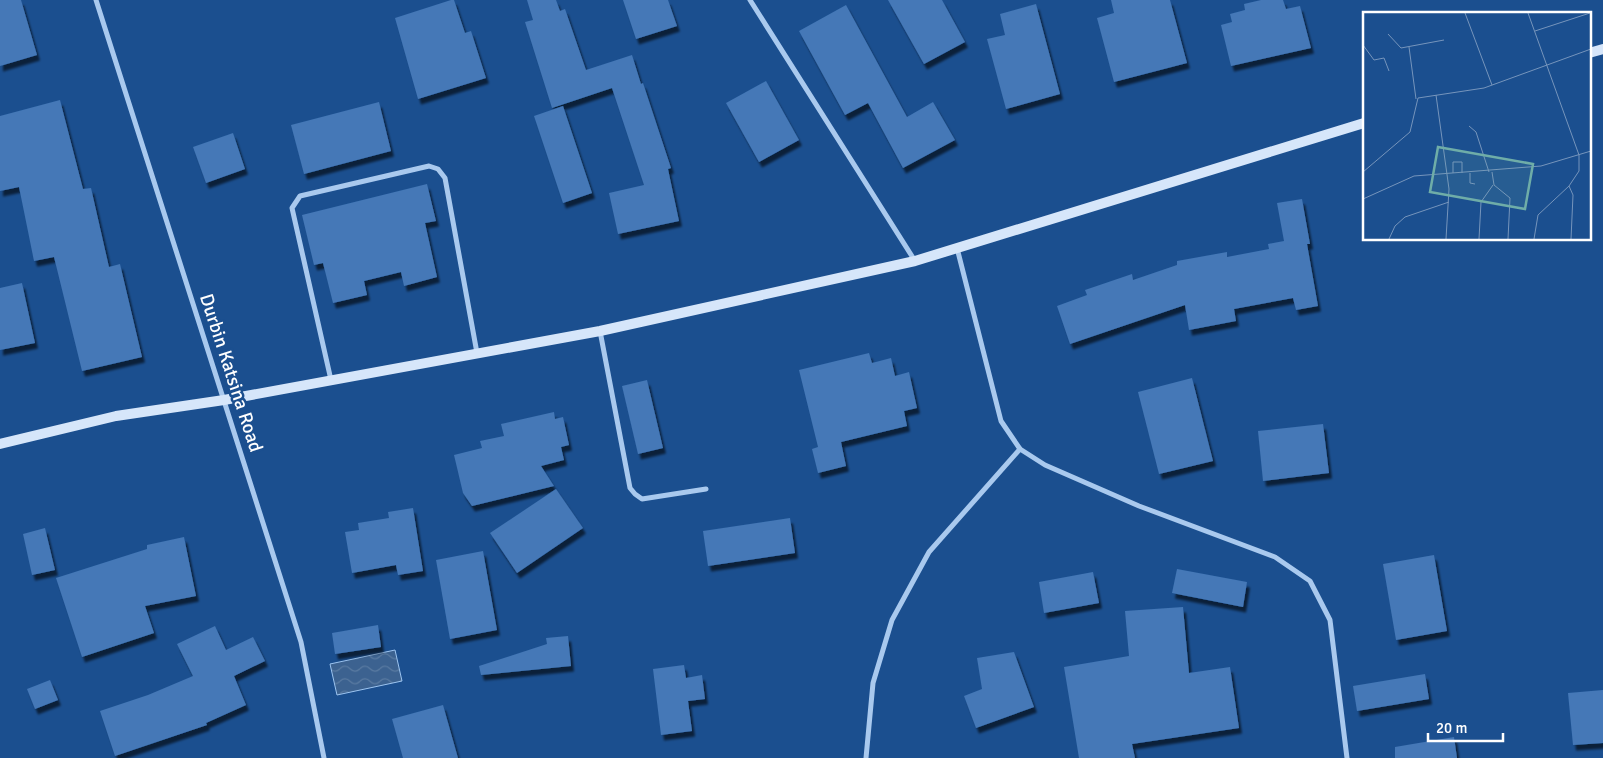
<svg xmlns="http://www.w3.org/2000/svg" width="1603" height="758" viewBox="0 0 1603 758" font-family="Signika,sans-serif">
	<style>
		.water { fill: url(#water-waves); stroke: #9cc4f0 }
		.building { fill: #4478b7; filter: url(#shadow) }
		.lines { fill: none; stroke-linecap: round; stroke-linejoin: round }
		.street { stroke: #a9c9ee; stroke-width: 5 }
		.secondary { stroke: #d6e6fa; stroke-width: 10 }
		.labels { text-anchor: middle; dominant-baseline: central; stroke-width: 5; stroke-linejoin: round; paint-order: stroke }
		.street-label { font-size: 19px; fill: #fff; stroke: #1b4f8f }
		.inset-road { fill: none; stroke: #7695bc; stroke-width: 1 }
		.view { fill: #6fada8; fill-opacity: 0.15; stroke: #6fada8; stroke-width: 2.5 }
		.inset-edge { fill: none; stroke: #fff; stroke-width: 2.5 }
	</style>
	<defs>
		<pattern id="water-waves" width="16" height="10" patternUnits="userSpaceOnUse" patternTransform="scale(1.25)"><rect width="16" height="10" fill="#3c6290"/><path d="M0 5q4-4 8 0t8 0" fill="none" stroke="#597aa1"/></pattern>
		<filter id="shadow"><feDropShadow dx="3" dy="5.5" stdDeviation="1" flood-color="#0009"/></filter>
	</defs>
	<rect width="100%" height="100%" fill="#1b4f8f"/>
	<polygon class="water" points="395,650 402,681 337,695 330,664"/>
	<g class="building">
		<polygon points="0,0 21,0 37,55 0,66"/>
		<polygon points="451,0 454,0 465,33 471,31 486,78 418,99 395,18"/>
		<polygon points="527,0 556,0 560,11 565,9 586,70 632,55 641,84 643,83 671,168 668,169 679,221 618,234 609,193 644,185 612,88 552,108 525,22 533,20"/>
		<polygon points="623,0 668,0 677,26 636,39"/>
		<polygon points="888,0 942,0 965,42 924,64"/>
		<polygon points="1111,0 1170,0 1187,63 1114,82 1097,18 1114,13"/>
		<polygon points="1261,0 1283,0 1286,9 1300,6 1311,48 1231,66 1221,25 1232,22 1230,14 1245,10 1244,4"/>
		<polygon points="1036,4 1060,94 1006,109 987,39 1005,35 1000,14"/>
		<polygon points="846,5 907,117 933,102 955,140 903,168 868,103 845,115 799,31"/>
		<polygon points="766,81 799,140 759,162 726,103"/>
		<polygon points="60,100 83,189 91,188 109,267 120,264 142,357 82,371 54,257 34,261 19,187 0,191 0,116"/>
		<polygon points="379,102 391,151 304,174 291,125"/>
		<polygon points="563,106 592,193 563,203 534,116"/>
		<polygon points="233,133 245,169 206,183 193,147"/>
		<polygon points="427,184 436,221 425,223 437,277 404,286 401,272 364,281 367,295 333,303 323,263 314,265 302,215"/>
		<polygon points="1302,199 1310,244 1307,244 1318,306 1296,310 1293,298 1234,309 1236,321 1189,330 1185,305 1070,344 1057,306 1087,295 1085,290 1132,274 1133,280 1177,265 1177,261 1227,252 1227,257 1269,249 1268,244 1284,241 1277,203"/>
		<polygon points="22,283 35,343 0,350 0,288"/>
		<polygon points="869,353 872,363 891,358 895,376 909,372 917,408 904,411 907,426 841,442 846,466 818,473 812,449 818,447 799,370"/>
		<polygon points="1192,378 1213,461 1159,474 1138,392"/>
		<polygon points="647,380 663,448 638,454 622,386"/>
		<polygon points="554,412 555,419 563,417 569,445 561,447 564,460 541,466 554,486 472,506 463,493 454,455 482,448 480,441 504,436 501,424"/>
		<polygon points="1323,424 1329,473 1263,481 1258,431"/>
		<polygon points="556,489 583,528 517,573 490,533"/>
		<polygon points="413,508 423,571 398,575 396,565 352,573 345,532 359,530 358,523 389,518 388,512"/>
		<polygon points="790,518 795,553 708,566 703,531"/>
		<polygon points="45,528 55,570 32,575 23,534"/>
		<polygon points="184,537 196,596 145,606 154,633 82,657 56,578 147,549 147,545"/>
		<polygon points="483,551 497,630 450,639 436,560"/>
		<polygon points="1434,555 1447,631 1396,640 1383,564"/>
		<polygon points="1177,569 1247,582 1243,607 1172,593"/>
		<polygon points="1093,572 1099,603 1044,613 1039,582"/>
		<polygon points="1183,607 1189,673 1230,667 1239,728 1132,744 1135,758 1079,758 1064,667 1129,656 1125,611"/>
		<polygon points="378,625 381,647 335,654 332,633"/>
		<polygon points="215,626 226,650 253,637 265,661 234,676 246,705 206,723 207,725 115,756 100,711 148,695 193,676 177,644"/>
		<polygon points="568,636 571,666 481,675 479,666 547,644 546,638"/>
		<polygon points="1014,652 1034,707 976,728 964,696 982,689 977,658"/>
		<polygon points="684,665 686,678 702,675 705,699 688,701 692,731 661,735 653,669"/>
		<polygon points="1425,674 1429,699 1357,711 1353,686"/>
		<polygon points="50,680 58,700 35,709 27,689"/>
		<polygon points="1603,690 1603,743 1573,745 1568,693"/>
		<polygon points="443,705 458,758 403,758 392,719"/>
		<polygon points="1454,737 1457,758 1395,758 1395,747"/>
	</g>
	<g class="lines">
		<g class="street">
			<polyline points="96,0 301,642 324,758"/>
			<polyline points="750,0 915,261"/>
			<polyline points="957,248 1001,421 1020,449 1045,465 1139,506 1275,557 1310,581 1330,620 1347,758"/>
			<polyline points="600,331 630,488 635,494 642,499 706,489"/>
			<polyline points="331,380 292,208 300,196 429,166 438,169 445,178 477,353"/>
			<polyline points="866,758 873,683 892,620 929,552 1020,449"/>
		</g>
		<g class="secondary">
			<polyline points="1589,53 1603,49"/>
			<polyline points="0,444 116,416 224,400 600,331 915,261 1364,123"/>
		</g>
	</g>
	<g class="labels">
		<g class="street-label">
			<text transform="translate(231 373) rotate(72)">Durbin Katsina Road</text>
		</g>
	</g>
	<g transform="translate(1363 12)">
		<rect width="228" height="228" fill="#1b4f8f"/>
		<path class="inset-road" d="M102,1L129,73M165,1L216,143V159L206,174L210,183L208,227M172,19L227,1M25,22L38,36L81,28M0,33L11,48L21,46L26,59M46,35L53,87M73,83L86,177L83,227M106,114L113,120L126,160M0,160L47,120L55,86L121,76L228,37M129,160L131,173L147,186L145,227M90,161V150H99V161M107,161V171L112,172M0,187L51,164L178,154L228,139M26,227L32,214L42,205L86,190M116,227L118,190L130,173M171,227L175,203L206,174"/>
		<path class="view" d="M75,135L170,152L162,197L67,180Z"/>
		<rect width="228" height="228" class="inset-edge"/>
	</g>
	<path d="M1428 733v8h75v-8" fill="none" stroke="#ffffff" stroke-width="2.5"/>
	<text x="1436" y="733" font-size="15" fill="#ffffff" stroke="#1b4f8f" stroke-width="4" paint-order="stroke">20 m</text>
</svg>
